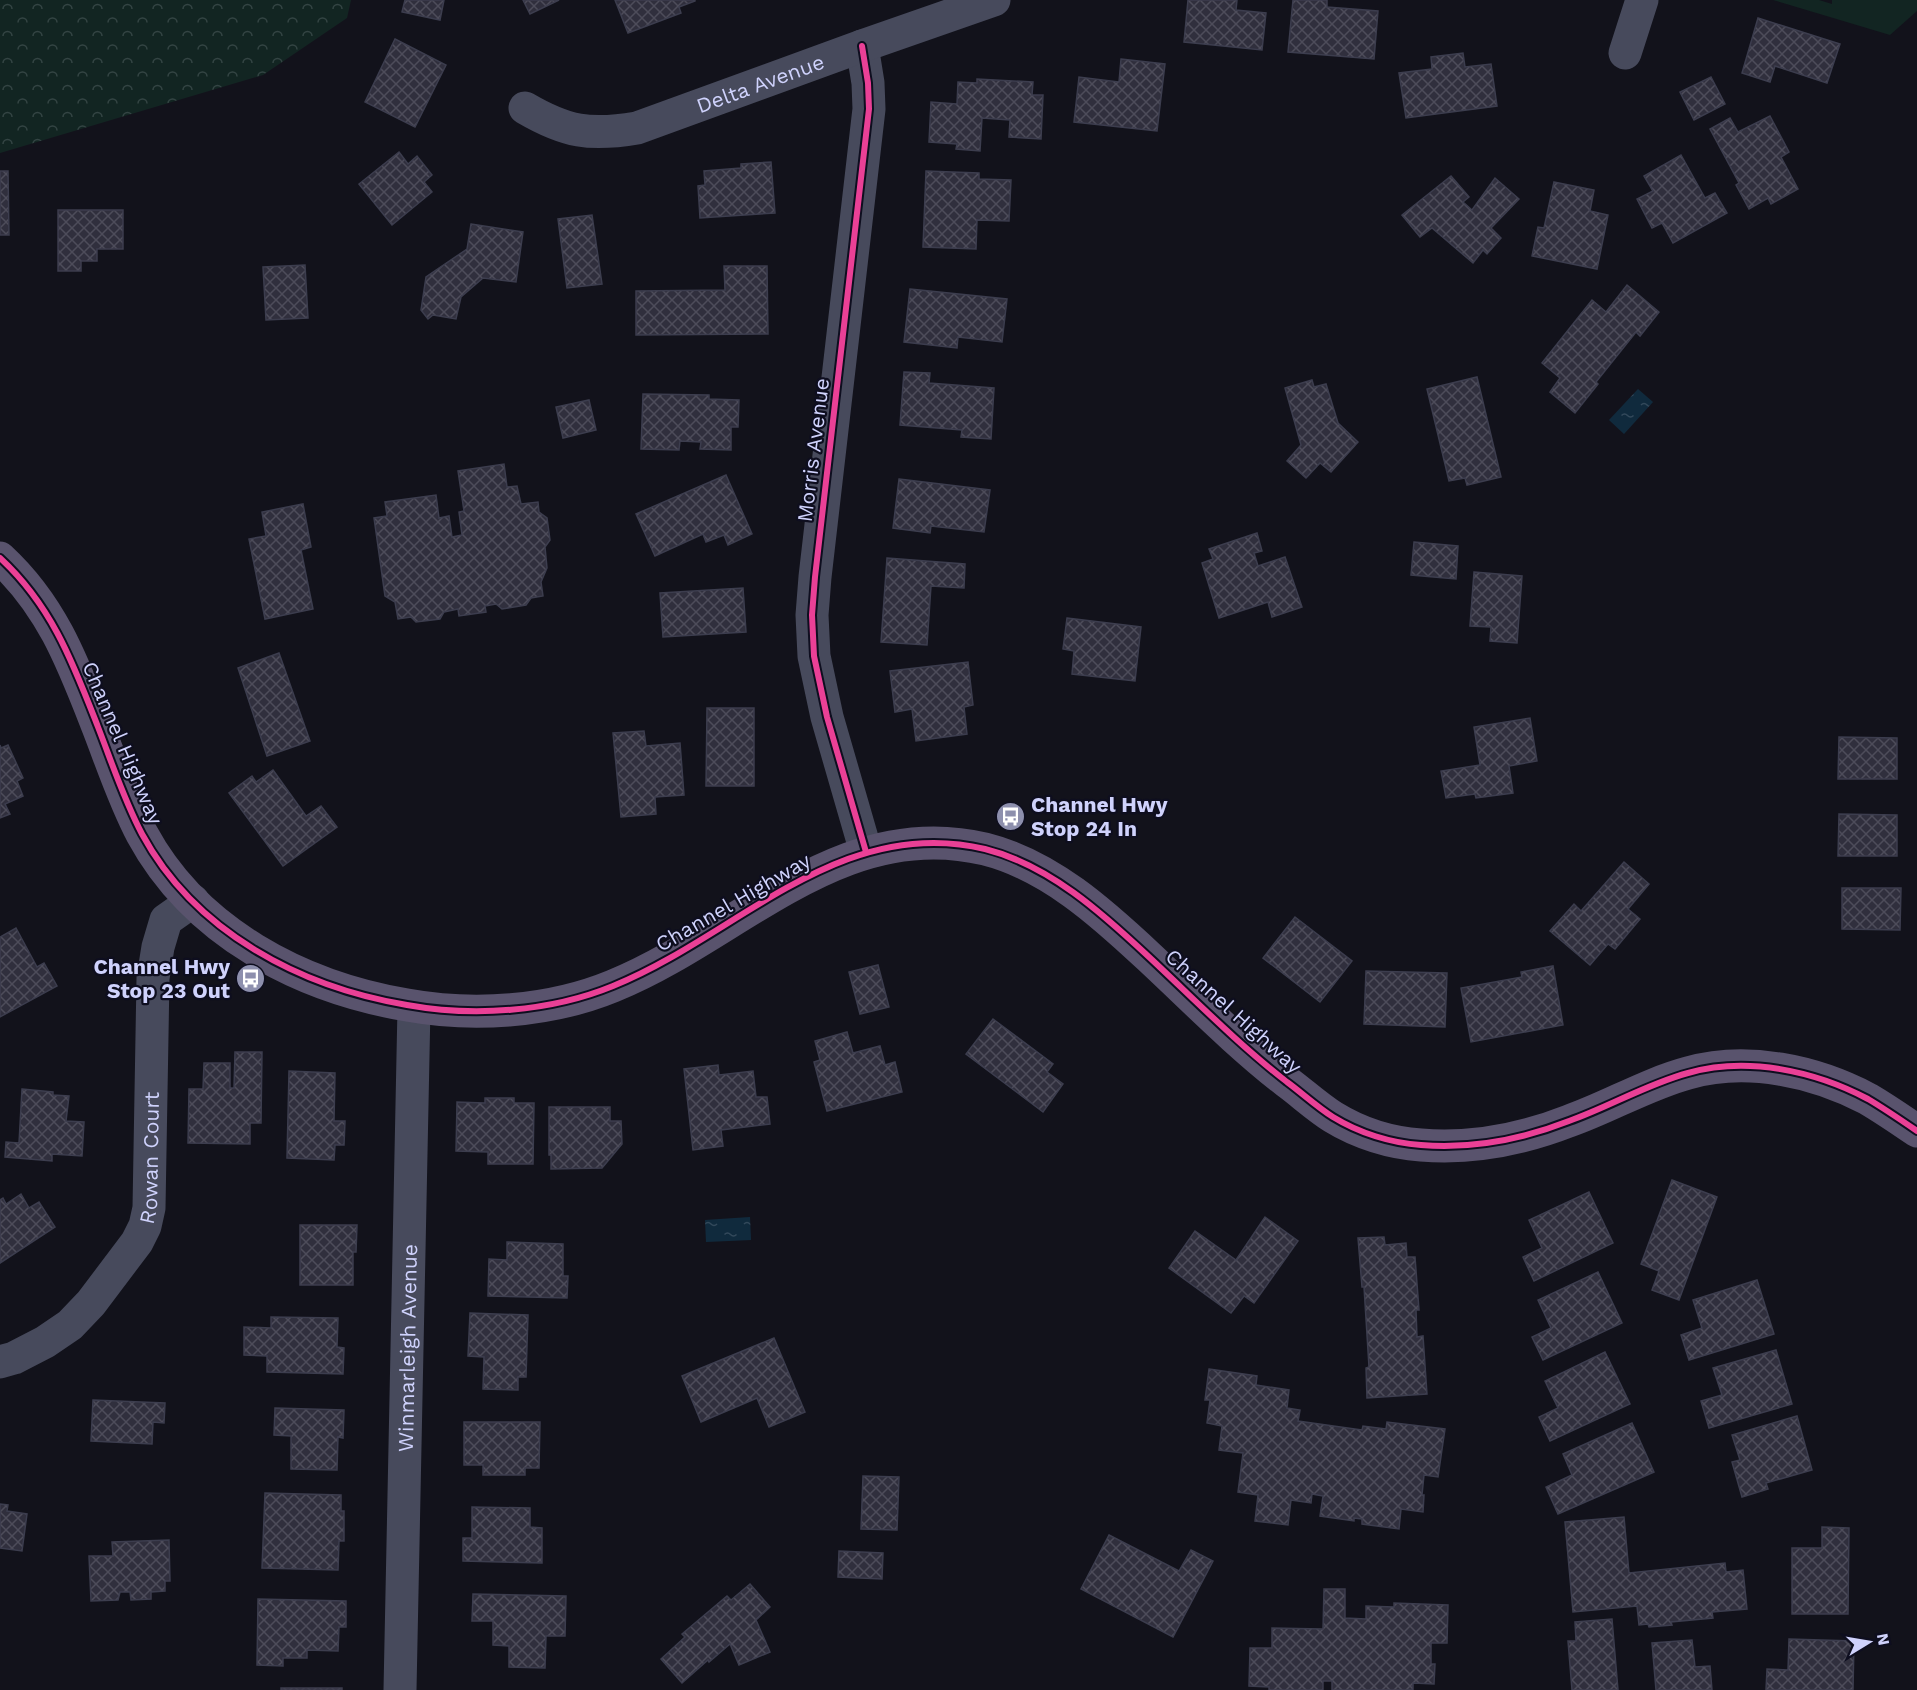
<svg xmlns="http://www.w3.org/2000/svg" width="1917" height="1690" viewBox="0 0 1917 1690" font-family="'Work Sans',sans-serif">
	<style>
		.green { fill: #122522 }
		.forest { fill: url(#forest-crowns) }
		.water { fill: url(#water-ripples) }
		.building { fill: url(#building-cross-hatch); stroke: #3c3d4e; stroke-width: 1.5 }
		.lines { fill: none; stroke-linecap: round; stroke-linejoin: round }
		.minor { stroke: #474a5c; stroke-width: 33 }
		.major { stroke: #59536d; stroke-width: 33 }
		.cycleway-casing { stroke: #0e0e1f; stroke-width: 10 }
		.cycleway { stroke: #ea4096; stroke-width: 6 }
		.labels { text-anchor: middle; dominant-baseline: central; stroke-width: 4.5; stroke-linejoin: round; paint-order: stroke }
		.street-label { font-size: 21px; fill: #cfd2fc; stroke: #0e0e1f }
		.poi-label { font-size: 21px; font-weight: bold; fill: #cfd2fc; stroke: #0e0e1f; text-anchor: start }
	</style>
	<defs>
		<pattern id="forest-crowns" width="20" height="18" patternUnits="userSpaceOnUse" patternTransform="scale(1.5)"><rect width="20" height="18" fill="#122522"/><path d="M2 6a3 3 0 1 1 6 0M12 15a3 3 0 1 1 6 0" fill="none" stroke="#334443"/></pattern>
		<pattern id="water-ripples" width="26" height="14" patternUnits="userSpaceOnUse" patternTransform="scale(1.5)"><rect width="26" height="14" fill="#102a3d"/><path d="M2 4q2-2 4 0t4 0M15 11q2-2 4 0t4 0" fill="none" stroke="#32485a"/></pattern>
		<pattern id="building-cross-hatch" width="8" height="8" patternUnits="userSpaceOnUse" patternTransform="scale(1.5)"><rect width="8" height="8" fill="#302f3d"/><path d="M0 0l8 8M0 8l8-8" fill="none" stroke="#4d4c5a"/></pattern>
	</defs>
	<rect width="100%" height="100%" fill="#12121b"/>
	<polygon class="green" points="1773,0 1819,0 1832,4 1832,0 1917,0 1917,11 1890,35"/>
	<polygon class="forest" points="0,0 351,0 347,18 263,75 0,153"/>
	<g class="water">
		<polygon points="1638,389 1653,402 1624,434 1609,420"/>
		<polygon points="750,1217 751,1240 706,1242 705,1220"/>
	</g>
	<g class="building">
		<polygon points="405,0 444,0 440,20 402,12"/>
		<polygon points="523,0 559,0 530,14"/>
		<polygon points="615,0 695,0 695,1 679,7 681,13 628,33"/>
		<polygon points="1188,0 1237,0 1236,10 1266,13 1262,50 1184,42"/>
		<polygon points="1293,0 1327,0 1327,7 1378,11 1374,59 1288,52"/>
		<polygon points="1758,18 1840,44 1827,83 1775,66 1770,82 1742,73"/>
		<polygon points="395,39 446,65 415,127 365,102"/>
		<polygon points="1463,53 1465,67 1491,64 1497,106 1406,118 1399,73 1432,69 1431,57"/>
		<polygon points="1121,59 1165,64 1157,131 1074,122 1079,77 1119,82"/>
		<polygon points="1711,77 1725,104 1694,120 1680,92"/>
		<polygon points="977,79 1033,82 1032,95 1043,95 1041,139 1009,137 1010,120 982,118 980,151 956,149 957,144 929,142 931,102 957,104 958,82 977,83"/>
		<polygon points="1770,116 1789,152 1781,157 1798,189 1771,204 1768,198 1749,209 1736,185 1739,183 1710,129 1730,118 1738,132"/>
		<polygon points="399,152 408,164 417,156 432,175 424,182 432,192 392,225 359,184"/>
		<polygon points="1681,155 1705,198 1715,193 1727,213 1673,243 1662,223 1652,228 1637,199 1653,191 1644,176"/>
		<polygon points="771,162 775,213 700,218 698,186 705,185 704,171 741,168 741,164"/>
		<polygon points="0,171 8,171 9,235 0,235"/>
		<polygon points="926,171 979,173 979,179 1011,180 1009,221 977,220 976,249 923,247"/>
		<polygon points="1451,176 1469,197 1463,202 1472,210 1495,178 1519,199 1491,228 1501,238 1487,254 1483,250 1473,263 1432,228 1420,237 1402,215"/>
		<polygon points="1554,182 1594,190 1590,211 1608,215 1597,269 1532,256 1538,227 1544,228"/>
		<polygon points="58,210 123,210 123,249 97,249 97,261 81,261 81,271 58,271"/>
		<polygon points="592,215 602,284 567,288 558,219"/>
		<polygon points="471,224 523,232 516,282 483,278 461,297 456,319 433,315 428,319 421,310 426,277 467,249"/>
		<polygon points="305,265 308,318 266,320 263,267"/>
		<polygon points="724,266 767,266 768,334 636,335 636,291 725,290"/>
		<polygon points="1627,285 1659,312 1640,336 1636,332 1596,382 1598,384 1575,413 1550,392 1560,378 1542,363 1592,300 1606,312"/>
		<polygon points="910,289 1007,299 1002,342 958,337 957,348 904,342"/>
		<polygon points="904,372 930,373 929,383 994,388 991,439 961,437 962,430 900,425"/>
		<polygon points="1477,377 1501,477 1467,485 1465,478 1449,481 1427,389"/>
		<polygon points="1312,380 1314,387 1326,384 1338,423 1358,442 1331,472 1320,463 1306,478 1287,461 1301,445 1285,388"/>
		<polygon points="643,394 709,395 709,399 739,400 738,427 731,427 731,450 700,449 701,442 680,441 679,450 641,449"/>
		<polygon points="589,400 596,430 563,438 556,407"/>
		<polygon points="504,464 507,487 517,486 521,504 538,502 539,512 547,518 550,540 545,547 547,568 541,582 543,596 531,598 526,605 502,609 496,604 485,606 486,612 459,616 458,609 444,612 440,619 416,622 411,617 398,619 395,602 385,596 374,518 387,516 385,502 436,495 439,518 449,516 452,537 462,535 459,512 464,511 458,471"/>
		<polygon points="726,475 752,534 728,545 724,535 706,542 703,534 655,556 636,514"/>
		<polygon points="899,479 990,490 984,532 931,526 930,533 893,528"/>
		<polygon points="303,504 311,547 301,550 313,609 265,619 249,539 266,536 262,512"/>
		<polygon points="1257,533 1262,551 1254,553 1258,566 1285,557 1302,607 1272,617 1268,602 1219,618 1202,563 1213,559 1209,549"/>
		<polygon points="1414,542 1458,546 1456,579 1411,575"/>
		<polygon points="887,558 965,564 964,588 931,586 927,645 881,642"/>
		<polygon points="1474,572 1522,576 1517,643 1490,641 1491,627 1470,626"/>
		<polygon points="743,588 746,632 663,637 660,593"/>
		<polygon points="1067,618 1141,627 1135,681 1072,674 1074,651 1063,649"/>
		<polygon points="279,653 310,741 267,756 238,668"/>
		<polygon points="968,662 973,705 964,707 967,734 916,741 912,709 895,712 890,671"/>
		<polygon points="707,708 754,708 754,786 706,786"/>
		<polygon points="1530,718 1537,761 1509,766 1513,793 1476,798 1475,794 1446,798 1441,771 1480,765 1474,727"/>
		<polygon points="644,731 646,746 680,743 684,795 655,797 656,814 621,817 613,733"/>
		<polygon points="1839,737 1897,738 1897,779 1838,779"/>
		<polygon points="0,745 1,748 8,745 23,778 17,781 23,796 5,804 10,814 0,818"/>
		<polygon points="273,770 306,816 321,806 337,827 283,866 229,793 252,776 256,782"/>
		<polygon points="1839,814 1897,815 1897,856 1838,856"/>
		<polygon points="1624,862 1649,884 1628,909 1640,919 1615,949 1608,944 1590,965 1550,931 1574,904 1581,911"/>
		<polygon points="1842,888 1901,888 1900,930 1842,929"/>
		<polygon points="1295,917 1352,961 1320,1002 1263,958"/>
		<polygon points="16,928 37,967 44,963 57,986 0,1017 0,937"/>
		<polygon points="878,965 889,1007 860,1014 849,972"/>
		<polygon points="1553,966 1563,1025 1471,1042 1461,988 1522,977 1521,972"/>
		<polygon points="1366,971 1447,973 1445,1027 1364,1024"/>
		<polygon points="993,1019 1053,1064 1047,1072 1063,1084 1043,1112 966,1054"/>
		<polygon points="847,1032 853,1053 880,1046 885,1065 895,1062 902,1092 827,1111 814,1062 820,1060 815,1041"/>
		<polygon points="235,1052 262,1052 261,1123 250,1123 250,1144 188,1143 189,1089 203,1089 204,1063 230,1063 230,1088 234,1088"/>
		<polygon points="718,1065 719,1075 753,1071 756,1097 767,1097 770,1124 721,1130 723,1146 693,1150 684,1069"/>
		<polygon points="289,1071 335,1073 334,1121 345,1121 344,1145 335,1145 334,1160 287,1158"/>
		<polygon points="22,1089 53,1092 53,1095 69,1096 66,1121 84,1122 82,1156 52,1154 52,1161 5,1157 6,1142 19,1143"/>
		<polygon points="485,1098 514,1098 514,1103 534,1103 533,1164 488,1164 488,1152 456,1151 457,1102 485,1103"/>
		<polygon points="549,1107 610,1107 610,1121 621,1121 622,1144 602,1168 551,1169 551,1155 549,1155"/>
		<polygon points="1672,1180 1717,1197 1679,1300 1652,1290 1659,1271 1641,1264"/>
		<polygon points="1589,1192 1613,1243 1534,1281 1523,1257 1542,1248 1529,1220"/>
		<polygon points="21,1194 29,1208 39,1202 55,1227 0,1263 0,1200 3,1198 6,1204"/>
		<polygon points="1265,1217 1298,1241 1254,1303 1244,1296 1231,1313 1169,1268 1195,1231 1236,1260"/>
		<polygon points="300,1225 357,1225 356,1252 353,1252 353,1285 300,1285"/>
		<polygon points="1384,1237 1385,1245 1406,1243 1407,1257 1415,1257 1419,1310 1416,1310 1417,1337 1423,1336 1427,1394 1367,1398 1366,1368 1369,1367 1364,1287 1362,1287 1358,1238"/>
		<polygon points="507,1242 563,1244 563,1276 568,1276 567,1298 488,1296 489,1259 507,1260"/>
		<polygon points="1598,1272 1622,1323 1543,1360 1532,1337 1551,1328 1538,1300"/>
		<polygon points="1757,1280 1774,1334 1689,1360 1681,1335 1702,1328 1693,1300"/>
		<polygon points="470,1313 528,1315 526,1377 518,1377 518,1390 483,1389 484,1357 468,1356"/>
		<polygon points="271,1317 338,1318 337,1347 344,1348 343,1374 267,1372 267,1356 244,1355 244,1327 271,1328"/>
		<polygon points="774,1338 805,1412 769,1427 757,1398 701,1422 682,1376"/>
		<polygon points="1776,1350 1792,1404 1709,1428 1701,1401 1722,1395 1713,1368"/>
		<polygon points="1605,1352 1630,1404 1550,1441 1539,1417 1558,1408 1545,1381"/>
		<polygon points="1209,1369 1257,1376 1256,1385 1289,1390 1287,1408 1300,1410 1298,1421 1362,1430 1363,1426 1386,1429 1387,1422 1445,1429 1438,1477 1424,1475 1422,1495 1424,1495 1423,1512 1401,1509 1399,1529 1362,1524 1362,1519 1354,1518 1354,1521 1320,1516 1323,1496 1312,1494 1311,1503 1291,1500 1288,1525 1255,1521 1258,1495 1238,1492 1243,1453 1219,1450 1222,1426 1207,1423 1210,1400 1205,1400"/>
		<polygon points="93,1400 165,1403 164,1423 153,1422 152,1444 91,1441"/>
		<polygon points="275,1408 344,1410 343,1438 338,1437 337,1470 291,1469 291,1436 274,1435"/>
		<polygon points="1797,1416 1812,1470 1766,1483 1768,1489 1742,1497 1732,1462 1740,1460 1732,1435"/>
		<polygon points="464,1422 540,1422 539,1468 525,1468 525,1475 483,1475 483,1465 464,1465"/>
		<polygon points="1632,1423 1654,1472 1558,1514 1546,1487 1572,1475 1563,1454"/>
		<polygon points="863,1476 899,1477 897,1530 861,1529"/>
		<polygon points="265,1493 341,1495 341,1511 344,1511 344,1541 339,1541 338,1570 262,1568"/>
		<polygon points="0,1504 8,1505 7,1511 27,1514 22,1551 0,1548"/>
		<polygon points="472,1507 530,1508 530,1527 542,1528 542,1563 463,1561 463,1538 472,1538"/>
		<polygon points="1624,1517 1629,1573 1725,1563 1726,1572 1743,1570 1747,1609 1712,1612 1713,1618 1671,1622 1672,1625 1649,1627 1648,1624 1639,1625 1637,1606 1573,1612 1565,1522"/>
		<polygon points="1822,1527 1849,1528 1848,1614 1792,1614 1792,1548 1822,1548"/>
		<polygon points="1109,1535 1179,1571 1191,1550 1213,1561 1173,1637 1081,1589"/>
		<polygon points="169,1540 170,1581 165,1581 165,1591 151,1592 151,1599 131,1600 130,1592 120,1592 118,1600 91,1601 89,1556 113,1556 112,1542"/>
		<polygon points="839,1551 883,1553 882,1579 838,1577"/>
		<polygon points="750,1584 770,1607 756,1620 770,1652 739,1665 730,1644 709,1662 708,1660 682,1683 661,1659 685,1637 682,1634 727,1596 731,1600"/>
		<polygon points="1324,1589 1345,1589 1345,1618 1366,1619 1366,1606 1394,1607 1394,1603 1448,1605 1447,1643 1431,1643 1431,1664 1435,1664 1434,1684 1413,1683 1413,1690 1332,1690 1332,1681 1323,1681 1323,1690 1269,1690 1269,1687 1249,1686 1250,1648 1272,1648 1272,1628 1323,1629"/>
		<polygon points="473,1594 566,1596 565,1636 546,1636 545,1668 509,1667 509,1646 493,1645 493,1621 472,1621"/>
		<polygon points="258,1599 346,1601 346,1627 339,1627 338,1651 307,1650 307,1658 283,1658 283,1666 257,1665"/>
		<polygon points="1612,1619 1618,1690 1572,1690 1568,1641 1576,1641 1575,1622"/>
		<polygon points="1789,1639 1854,1641 1853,1690 1766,1690 1767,1669 1788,1670"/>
		<polygon points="1692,1640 1695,1667 1710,1666 1712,1690 1656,1690 1652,1643"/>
		<rect x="281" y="1688" width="61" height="2"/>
	</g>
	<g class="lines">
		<g class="minor">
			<polyline points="862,46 868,83 869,109 815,577 812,615 814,656 827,717 866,852"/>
			<polyline points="1625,53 1642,0"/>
			<path id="s1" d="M525,108C566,132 590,136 637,128L862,46L994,0"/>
			<path id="s2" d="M0,1362L14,1358L45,1342L70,1325L91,1303L137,1242L145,1226L149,1208L153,978L158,947L166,920L193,901"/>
			<path id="s3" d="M400,1690L414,1007"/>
		</g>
		<path class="major" d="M0,558C52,606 73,663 98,727C112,763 124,800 142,834C195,932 300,987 407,1005C473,1017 550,1012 613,986C737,936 839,814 985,849C1049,865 1102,913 1149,957C1194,999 1238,1044 1287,1082C1302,1093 1317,1107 1333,1117C1359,1133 1391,1143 1421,1145C1471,1149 1523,1139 1569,1121C1609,1107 1647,1084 1688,1073C1747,1056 1815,1071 1868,1099C1885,1109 1901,1120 1917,1131"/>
		<defs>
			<g id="cycleway">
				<polyline points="862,46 868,83 869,109 815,577 812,615 814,656 827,717 866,852"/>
				<path d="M0,558C52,606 73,663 98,727C112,763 124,800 142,834C195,932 300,987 407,1005C473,1017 550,1012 613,986C737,936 839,814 985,849C1049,865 1102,913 1149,957C1194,999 1238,1044 1287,1082C1302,1093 1317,1107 1333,1117C1359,1133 1391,1143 1421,1145C1471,1149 1523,1139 1569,1121C1609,1107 1647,1084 1688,1073C1747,1056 1815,1071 1868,1099C1885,1109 1901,1120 1917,1131"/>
			</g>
		</defs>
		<use href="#cycleway" class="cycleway-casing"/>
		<use href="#cycleway" class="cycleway"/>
	</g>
	<defs>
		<symbol id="bus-disc" viewBox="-11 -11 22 22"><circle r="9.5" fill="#8d8fad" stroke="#0e0e1f"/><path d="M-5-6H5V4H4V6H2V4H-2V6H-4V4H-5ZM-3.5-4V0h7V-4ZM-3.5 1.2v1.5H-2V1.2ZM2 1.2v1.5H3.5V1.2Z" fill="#fff"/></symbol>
	</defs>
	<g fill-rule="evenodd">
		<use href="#bus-disc" x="994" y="800" width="33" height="33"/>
		<use href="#bus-disc" x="234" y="962" width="33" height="33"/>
	</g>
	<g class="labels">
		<g class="street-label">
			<text stroke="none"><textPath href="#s1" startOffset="248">Delta Avenue</textPath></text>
			<text transform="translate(813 450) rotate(-83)">Morris Avenue</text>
			<text transform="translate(123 743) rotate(67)">Channel Highway</text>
			<text transform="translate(733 902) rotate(-30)">Channel Highway</text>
			<text transform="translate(1234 1011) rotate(42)">Channel Highway</text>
			<text stroke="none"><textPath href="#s2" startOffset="273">Rowan Court</textPath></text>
			<text stroke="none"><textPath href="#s3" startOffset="342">Winmarleigh Avenue</textPath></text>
		</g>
		<g class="poi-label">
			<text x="1031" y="804">Channel Hwy<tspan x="1031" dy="24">Stop 24 In</tspan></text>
			<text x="230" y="966" text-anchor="end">Channel Hwy<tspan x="230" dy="24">Stop 23 Out</tspan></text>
		</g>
	</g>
	<g transform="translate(1869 1642) rotate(79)" stroke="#0e0e1f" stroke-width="4.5" paint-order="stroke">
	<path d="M0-4.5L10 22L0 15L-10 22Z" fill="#cfd2fc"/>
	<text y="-9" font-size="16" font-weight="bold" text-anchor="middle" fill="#cfd2fc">N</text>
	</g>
</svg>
